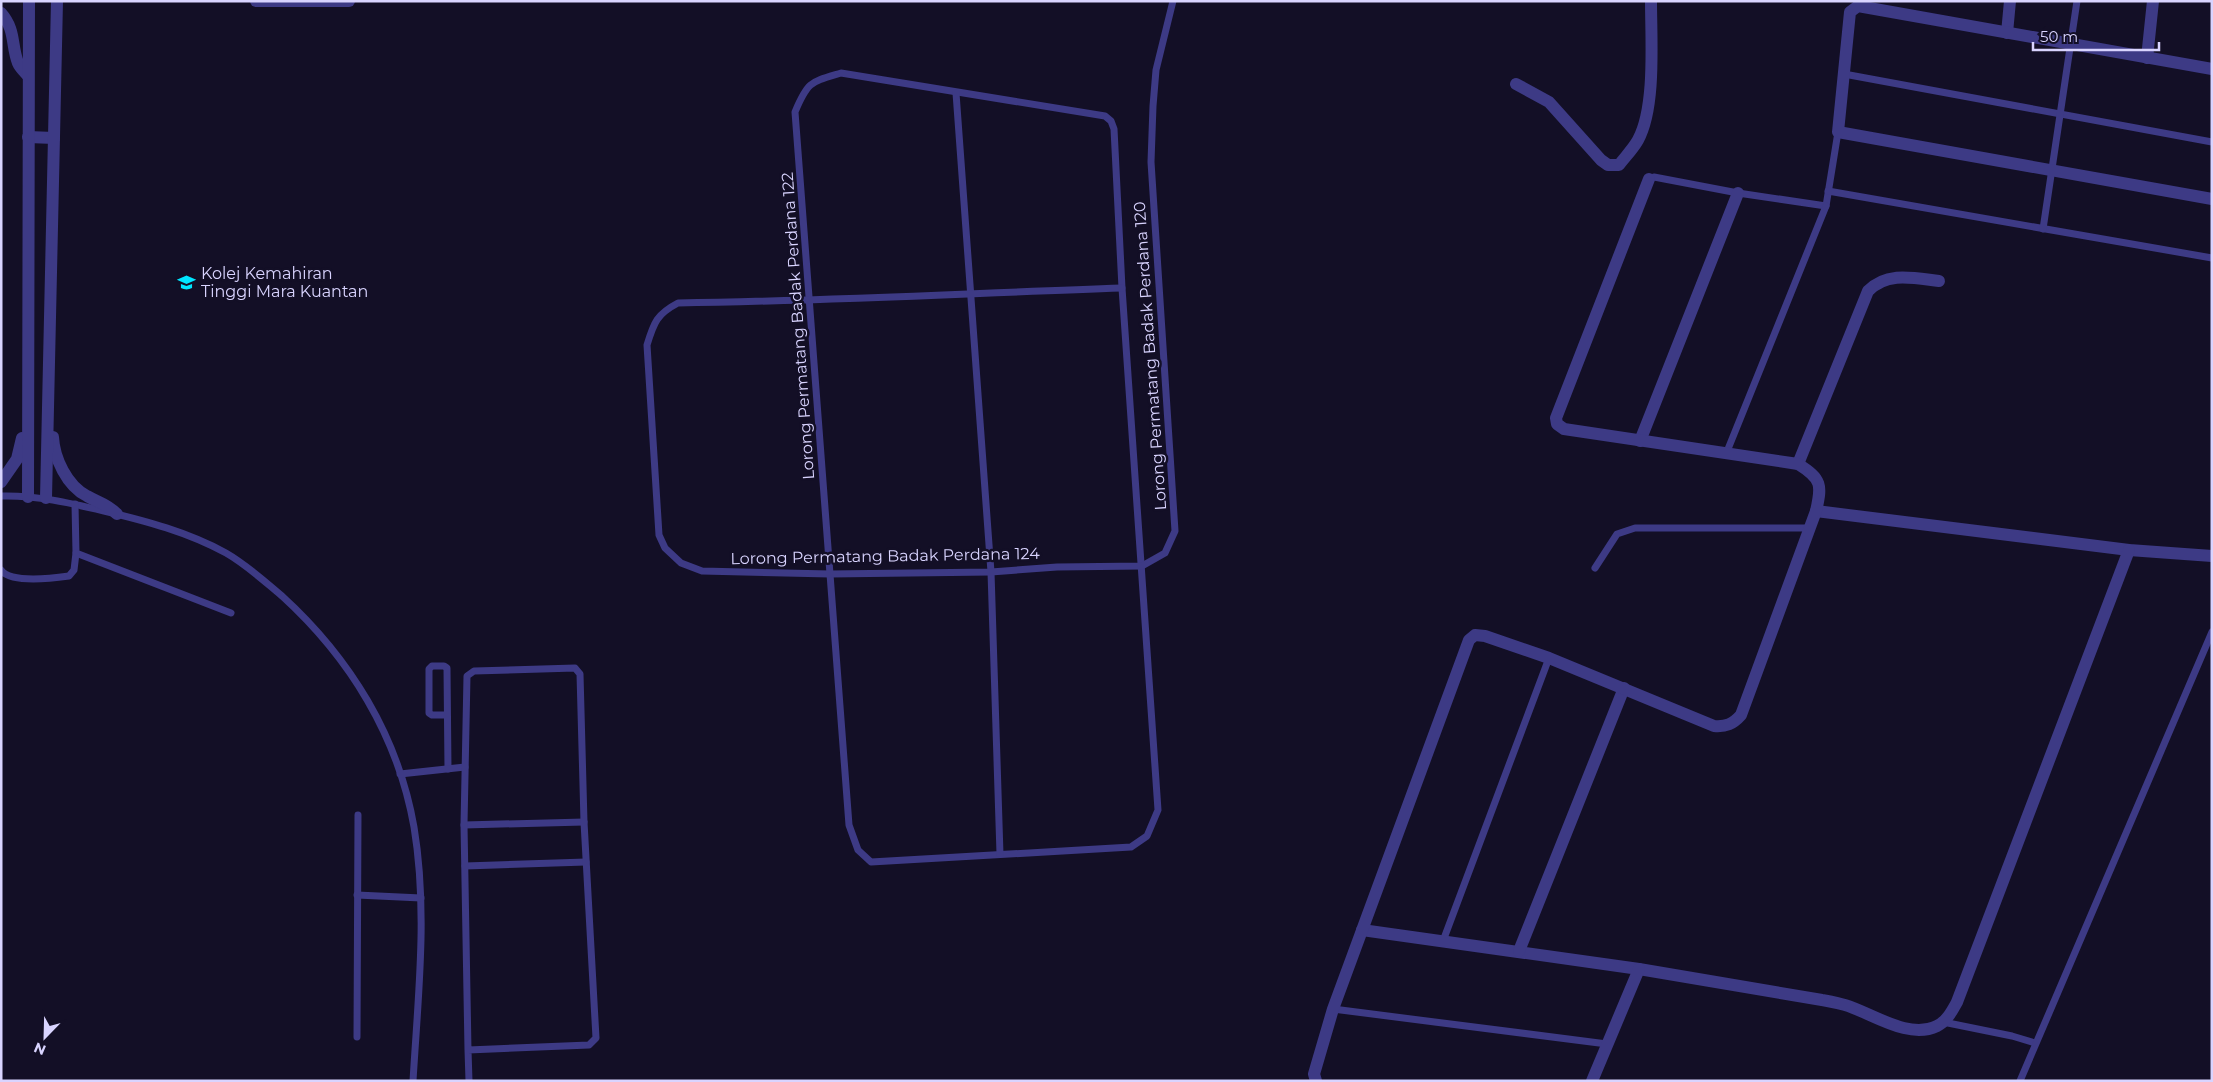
<svg xmlns="http://www.w3.org/2000/svg" width="2213" height="1082" viewBox="0 0 2213 1082" font-family="Montserrat,sans-serif">
	<style>
		.lines { fill: none; stroke-linecap: round; stroke-linejoin: round }
		.service { stroke: #3d3a85; stroke-width: 7 }
		.minor { stroke: #3d3a85; stroke-width: 12 }
		.labels { text-anchor: middle; dominant-baseline: central; stroke-width: 5; stroke-linejoin: round; paint-order: stroke }
		.poi-label { font-size: 16px; fill: #d9d4ff; stroke: #130f26; text-anchor: start }
		.street-label { font-size: 16px; fill: #d9d4ff; stroke: #130f26 }
	</style>
	<rect width="100%" height="100%" fill="#130f26"/>
	<g class="lines">
		<g class="service">
			<path d="M841,73L1105,116L1111,121L1114,129L1122,288L1158,810L1147,836L1131,847L871,862L858,850L849,825L795,112C808,81 811,82 841,73Z"/>
			<polyline points="1844,74 2212,142"/>
			<polyline points="956,93 991,572 1000,854"/>
			<polyline points="1649,179 1654,177 1738,193 1826,206 1838,132"/>
			<polyline points="1828,191 2212,258"/>
			<polyline points="2043,229 2077,1"/>
			<path d="M1122,288C974,293 826,301 678,303C657,314 654,322 647,345L659,535L665,548L681,563L702,571L830,574L991,572L1057,567L1142,566L1165,553L1175,531L1151,162L1153,106L1156,70L1173,1"/>
			<polyline points="1726,454 1826,206"/>
			<path d="M1,496C36,495 70,503 104,511C146,521 188,532 226,553C247,565 264,581 282,596C350,658 398,736 414,827C428,911 418,996 413,1081"/>
			<polyline points="75,504 76,553 231,613"/>
			<polyline points="1595,568 1617,534 1635,528 1810,528"/>
			<path d="M1,570C10,584 55,578 69,576L74,570L76,553"/>
			<polyline points="447,715 432,715 429,713 429,669 432,666 444,666 447,668 448,769"/>
			<polyline points="400,774 465,767"/>
			<polyline points="464,825 584,822"/>
			<polyline points="465,866 586,862"/>
			<polyline points="357,895 421,898"/>
			<polyline points="1443,941 1549,658"/>
			<polyline points="1333,1009 1607,1044"/>
			<polyline points="1943,1022 2012,1036 2035,1043"/>
			<polyline points="357,1037 358,815"/>
			<polyline points="468,1050 589,1045 596,1038 584,822 580,674 575,668 474,671 467,676 464,825 468,1050 469,1081"/>
			<polyline points="2020,1081 2212,632"/>
		</g>
		<g class="minor">
			<polyline points="256,1 349,1"/>
			<path d="M1,13C16,30 11,45 18,63C20,68 25,72 28,76"/>
			<polyline points="2007,33 2010,1"/>
			<polyline points="2147,58 2153,1"/>
			<polyline points="2212,69 1858,6 1850,12 1838,132 2212,199"/>
			<path d="M1516,84L1549,102L1601,160L1608,165H1619C1625,157 1633,149 1638,140C1656,107 1651,40 1651,1"/>
			<polyline points="28,137 54,138"/>
			<path d="M53,437C54,458 67,486 87,496C99,503 106,503 117,514"/>
			<polyline points="1640,441 1738,193"/>
			<path d="M1798,464L1868,291C1887,271 1914,278 1939,281"/>
			<polyline points="1,482 17,459 22,438"/>
			<polyline points="28,497 29,1"/>
			<polyline points="46,498 57,1"/>
			<polyline points="1816,511 2129,550 2212,556"/>
			<path d="M1362,930L1639,969L1822,1000C1829,1001 1837,1003 1845,1005C1872,1013 1908,1040 1937,1026C1947,1021 1952,1011 1957,1002L2129,550"/>
			<polyline points="1519,951 1624,688"/>
			<path d="M1316,1081L1314,1074L1333,1009L1469,640L1475,635L1485,636L1549,658L1714,726C1726,727 1733,724 1741,715L1816,511C1822,485 1822,479 1798,464L1564,429L1557,424L1556,418L1649,179"/>
			<polyline points="1592,1081 1639,969"/>
		</g>
	</g>
	<defs>
		<symbol id="university-bare" viewBox="-9 -9 18 18"><path d="M0-5L7-2L0 1L-7-2ZM-4 1L0 2.5L4 1V4Q0 6-4 4Z" fill="#00e5ff" stroke="#130f26" stroke-width="2.5" paint-order="stroke"/></symbol>
	</defs>
	<g fill-rule="evenodd">
		<use href="#university-bare" x="174" y="270" width="25" height="25"/>
	</g>
	<g class="labels">
		<g class="poi-label">
			<text x="201" y="273">Kolej Kemahiran<tspan x="201" dy="18">Tinggi Mara Kuantan</tspan></text>
		</g>
		<g class="street-label">
			<text transform="translate(798 326) rotate(-94)">Lorong Permatang Badak Perdana 122</text>
			<text transform="translate(1150 356) rotate(-94)">Lorong Permatang Badak Perdana 120</text>
			<text transform="translate(885 556) rotate(-1)">Lorong Permatang Badak Perdana 124</text>
		</g>
	</g>
	<rect width="2213" height="1082" fill="none" stroke="#d9d4ff" stroke-width="5"/>
	<g transform="translate(45 1037) rotate(203)" stroke="#130f26" stroke-width="4" paint-order="stroke">
	<path d="M0-4L9 19L0 12L-9 19Z" fill="#d9d4ff"/>
	<text y="-8" font-size="14" font-weight="bold" text-anchor="middle" fill="#d9d4ff">N</text>
	</g>
	<path d="M2033 42v8h126v-8" fill="none" stroke="#d9d4ff" stroke-width="2.5"/>
	<text x="2040" y="42" font-size="15" fill="#d9d4ff" stroke="#130f26" stroke-width="4" paint-order="stroke">50 m</text>
</svg>
